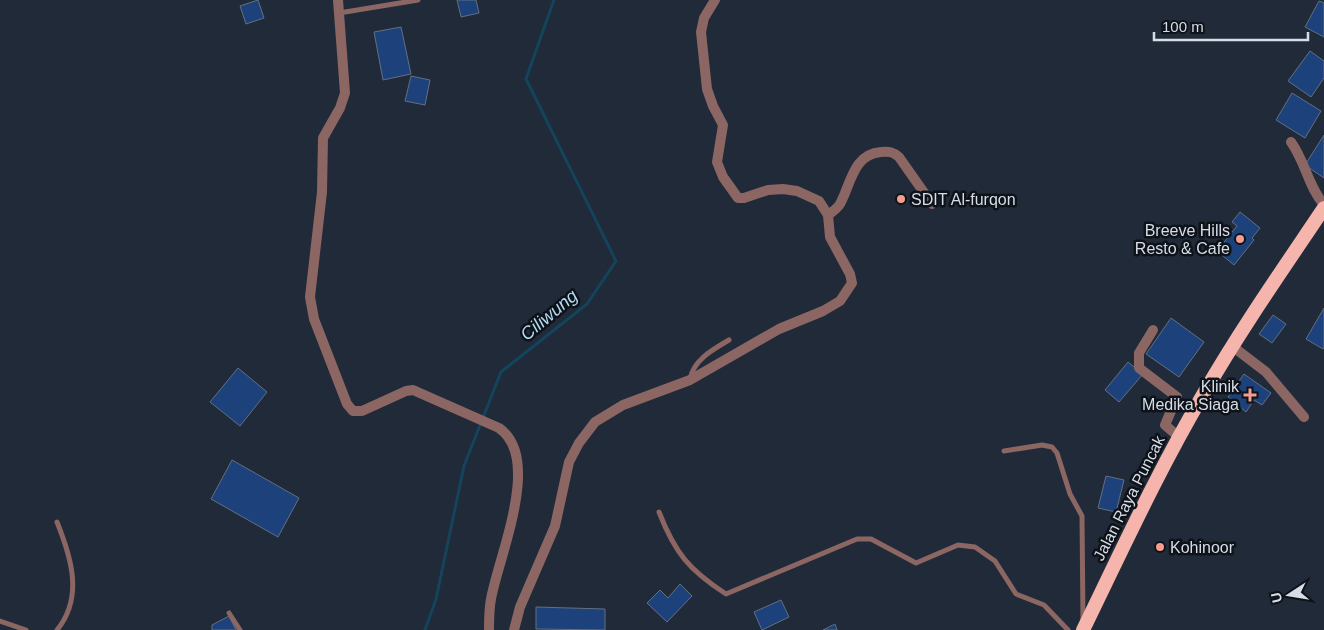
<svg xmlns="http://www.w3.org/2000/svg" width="1324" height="630" viewBox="0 0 1324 630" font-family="Helvetica,sans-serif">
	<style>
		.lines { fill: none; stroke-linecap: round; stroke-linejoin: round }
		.stream { stroke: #14445b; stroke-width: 3 }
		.building { fill: #1d427b; stroke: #636f81 }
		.service { stroke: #8b6662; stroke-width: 5 }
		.minor { stroke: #8b6662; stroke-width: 10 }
		.trunk { stroke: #f5b4ac; stroke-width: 14 }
		.poi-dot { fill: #f59d8e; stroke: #0e1219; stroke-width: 2 }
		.labels { text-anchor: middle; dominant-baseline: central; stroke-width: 5; stroke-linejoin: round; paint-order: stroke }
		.poi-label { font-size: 16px; fill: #d7dde8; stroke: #0e1219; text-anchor: start }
		.street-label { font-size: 16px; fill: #d7dde8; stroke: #0e1219 }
		.water-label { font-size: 18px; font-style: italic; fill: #b2dbf3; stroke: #0e1219 }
	</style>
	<rect width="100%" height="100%" fill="#202a39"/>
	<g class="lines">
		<polyline class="stream" points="425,630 436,599 464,466 501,372 587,304 616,261 526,79 554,0"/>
	</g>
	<g class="building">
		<polygon points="258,0 264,18 246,24 240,6"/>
		<polygon points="457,0 476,0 479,13 461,17"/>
		<polygon points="1319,1 1324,3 1324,37 1305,27"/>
		<polygon points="401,27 411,74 383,80 374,32"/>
		<polygon points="1310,51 1324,61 1324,78 1311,97 1288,81"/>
		<polygon points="411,76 430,80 425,105 405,101"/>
		<polygon points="1292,93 1321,111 1305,138 1276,120"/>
		<polygon points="1324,135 1324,178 1305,165"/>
		<polygon points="1240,212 1260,228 1252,238 1254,240 1234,265 1217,251 1237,226 1232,222"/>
		<polygon points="1324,308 1324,347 1323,349 1306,339"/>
		<polygon points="1273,315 1286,324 1272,343 1259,334"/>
		<polygon points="1171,318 1204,342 1179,377 1146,354"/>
		<polygon points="1128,362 1143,374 1119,402 1105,390"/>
		<polygon points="238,368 267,392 240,426 210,402"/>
		<polygon points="1244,374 1271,393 1262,405 1254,400 1246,412 1228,397"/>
		<polygon points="232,460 299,498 278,537 211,499"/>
		<polygon points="1106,476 1124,480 1116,512 1098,508"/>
		<polygon points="680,584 692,596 667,622 647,603 660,590 668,598"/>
		<polygon points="781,600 789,617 762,630 754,612"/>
		<polygon points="536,607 605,609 605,630 536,629"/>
		<polygon points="229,616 236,630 212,630 212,625"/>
		<polygon points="835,624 837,630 823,630"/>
	</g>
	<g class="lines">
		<g class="service">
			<polyline points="339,13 418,0"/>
			<path d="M690,379C694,359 714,349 729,340"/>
			<polyline points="1004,451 1042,445 1052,447 1057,453 1070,494 1082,516 1083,621"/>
			<path d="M659,512C675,553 689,570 726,594L857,539H871L916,563L958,545L975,547L995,561L1016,594L1044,605L1068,630"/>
			<polyline points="229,613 240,630"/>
			<polyline points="0,621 26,630"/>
			<path d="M57,630C84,597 71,557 57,522"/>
		</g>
		<g class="minor">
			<path d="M338,0L345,93L340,108L323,138L322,192L310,297L314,319L347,404L353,411H362L406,391L413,390L499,428C543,458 498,558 491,599C489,609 489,620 489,630"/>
			<path d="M1291,142C1305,161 1308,186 1324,205"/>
			<path d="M828,215C832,212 837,209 840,204C851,184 853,154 881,152C889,151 893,152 899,157L932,204"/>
			<polyline points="1153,330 1139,353 1139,368 1177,397 1165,425 1179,437"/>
			<polyline points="1232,346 1266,372 1304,417"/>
			<polyline points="514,630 520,607 555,526 569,462 579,443 595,422 623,405 690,380 779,329 823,311 840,301 852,283 850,274 830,237 828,215 819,201 797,191 783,189 768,190 744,198 738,198 723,177 717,162 723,125 713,106 707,89 701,32 704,18 715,0"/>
		</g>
		<path class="trunk" d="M1083,630C1122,550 1159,469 1204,393C1241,329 1283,269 1324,208"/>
	</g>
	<g class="poi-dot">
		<circle cx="901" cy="199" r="5"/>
		<circle cx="1240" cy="239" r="5"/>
		<path d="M1247.5 387.5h5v5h5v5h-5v5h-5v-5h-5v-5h5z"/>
		<circle cx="1160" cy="547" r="5"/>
	</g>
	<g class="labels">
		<g class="poi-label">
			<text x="911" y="199">SDIT Al-furqon</text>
			<text x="1230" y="230" text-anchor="end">Breeve Hills<tspan x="1230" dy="18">Resto &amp; Cafe</tspan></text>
			<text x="1239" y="386" text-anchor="end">Klinik<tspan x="1239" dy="18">Medika Siaga</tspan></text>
			<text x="1170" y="547">Kohinoor</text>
		</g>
		<g class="street-label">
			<text transform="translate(1129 498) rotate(-63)">Jalan Raya Puncak</text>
		</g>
		<g class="water-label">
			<text transform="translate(549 315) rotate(-40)">Ciliwung</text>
		</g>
	</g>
	<g transform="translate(1289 595) rotate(258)" stroke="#0e1219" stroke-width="4" paint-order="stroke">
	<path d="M0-4L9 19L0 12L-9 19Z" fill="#d7dde8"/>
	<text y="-8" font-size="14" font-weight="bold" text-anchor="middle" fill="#d7dde8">U</text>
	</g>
	<path d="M1154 32v8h154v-8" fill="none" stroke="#d7dde8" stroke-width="2.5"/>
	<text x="1162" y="32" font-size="15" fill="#d7dde8" stroke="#0e1219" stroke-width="4" paint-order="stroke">100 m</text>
</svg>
